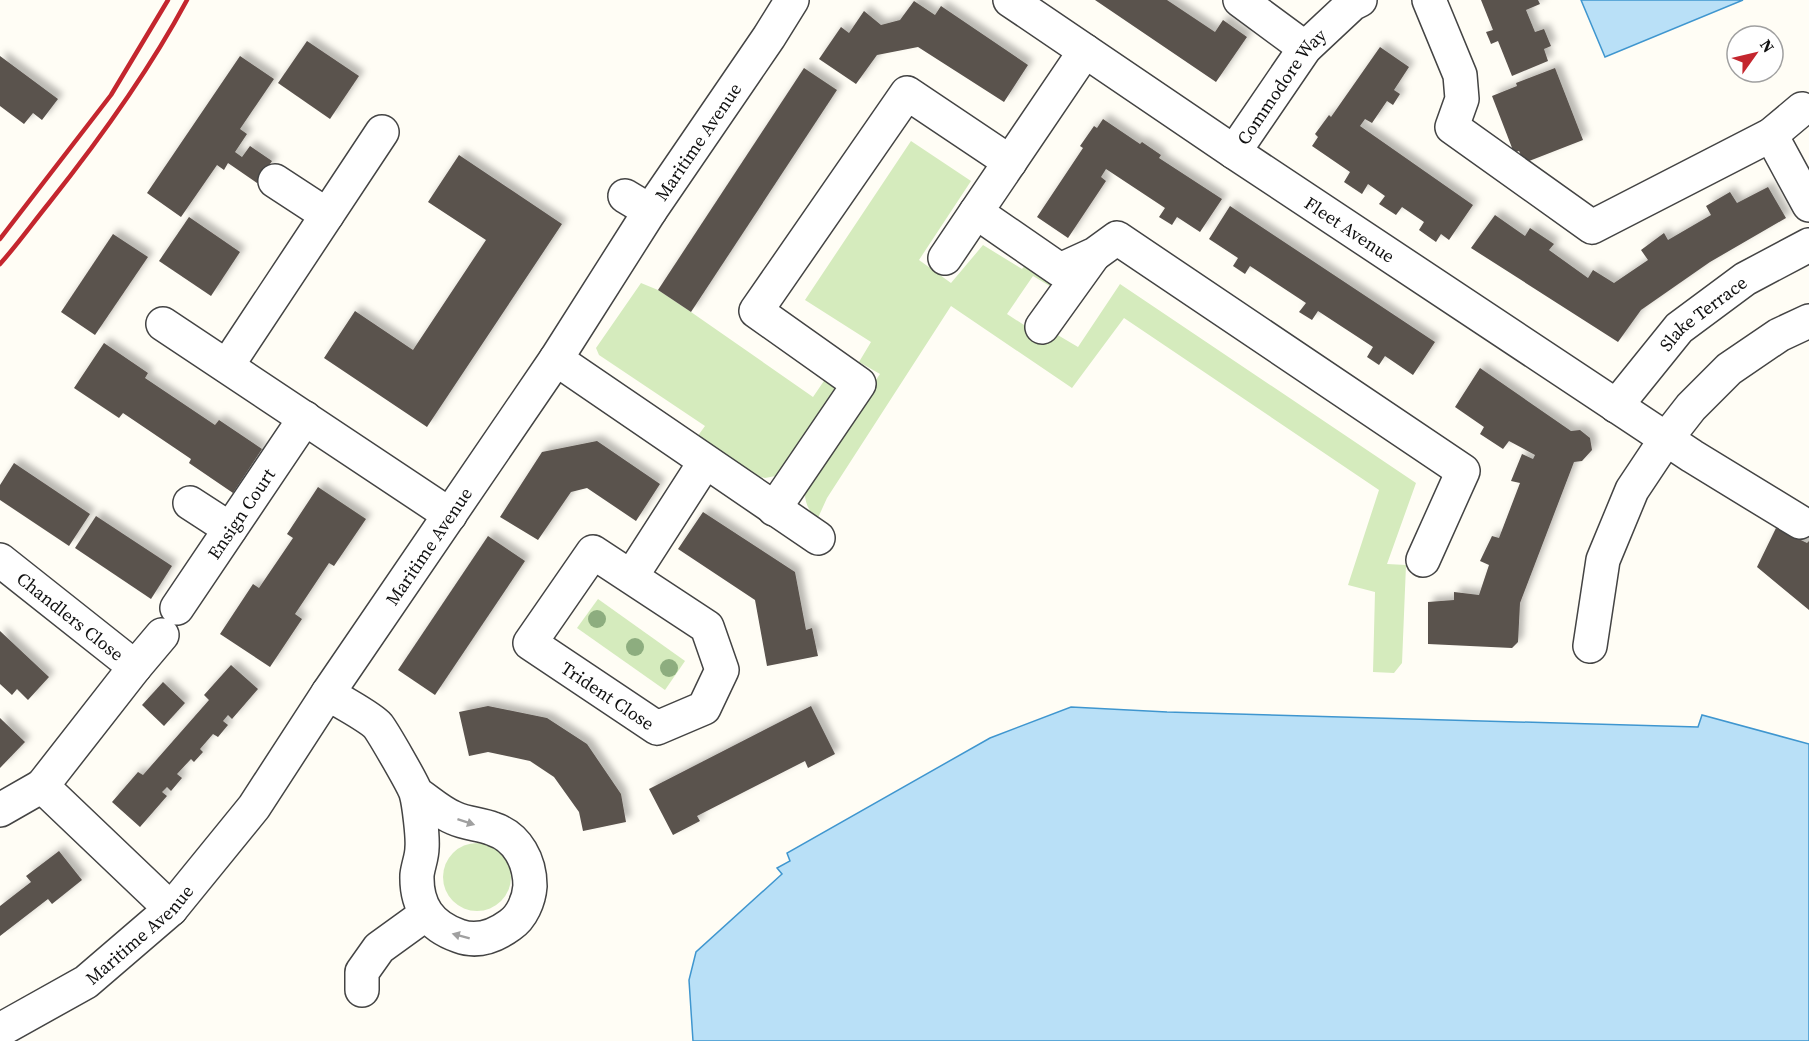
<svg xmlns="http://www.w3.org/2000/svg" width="1809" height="1041" viewBox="0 0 1809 1041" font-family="'Source Serif 4',serif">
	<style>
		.green { fill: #d5ebbd }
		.water { fill: #b9e0f7; stroke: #3f96cf; stroke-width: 1.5 }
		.building { fill: #5a524d; filter: url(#shadow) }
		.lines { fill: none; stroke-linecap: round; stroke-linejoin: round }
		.minor-casing { stroke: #444; stroke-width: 36 }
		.minor { stroke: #fff; stroke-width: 33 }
		.rail { stroke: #c4262e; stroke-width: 4.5 }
		.tree { fill: #8dad7f }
		.oneway { fill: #a0a0a0 }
		.labels { text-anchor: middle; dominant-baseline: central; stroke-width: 6; stroke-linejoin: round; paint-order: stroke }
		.street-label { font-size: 18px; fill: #111; stroke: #fff }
	</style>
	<defs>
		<filter id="shadow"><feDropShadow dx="5.5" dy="-5.5" stdDeviation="3" flood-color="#0004"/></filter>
	</defs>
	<rect width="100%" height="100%" fill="#fffdf5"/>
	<g class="green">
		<path d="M911,141L971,181L919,260L951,283L983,245L1022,269L1027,263L1056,283L1053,288L1033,276L1007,314L1050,342L1056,334L1078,347L1120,284L1416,483L1387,564L1406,565L1402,663L1394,673L1373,672L1375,592L1348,585L1379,490L1124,318L1072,388L951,306L827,498L817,520C806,508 802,496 807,480L880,374L859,362L871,342L805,300Z"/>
		<polygon points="641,283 658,290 691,312 813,397 828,375 837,389 781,475 765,478 753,475 697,437 705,426 599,355 596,348"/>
		<polygon points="598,599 685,661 665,690 577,628"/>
		<circle cx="477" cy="877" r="34"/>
	</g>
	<g class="water">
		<polygon points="1581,0 1743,0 1605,57"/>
		<polygon points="1071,707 1167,712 1698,727 1702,715 1809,744 1809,1041 693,1041 689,980 696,952 782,874 777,868 790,861 787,853 990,738"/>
	</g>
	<g class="building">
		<polygon points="1095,0 1167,0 1215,32 1223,20 1247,37 1216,82"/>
		<polygon points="1481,0 1538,0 1540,4 1526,10 1535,32 1544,29 1551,46 1544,49 1548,61 1512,76 1498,41 1491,44 1489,39 1486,32 1493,30"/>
		<polygon points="914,1 935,15 941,6 1028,65 1004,102 918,47 877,55 856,84 819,59 841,27 849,33 864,11 881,25 900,20"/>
		<polygon points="307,41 359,76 330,119 278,83"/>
		<polygon points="1380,47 1409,67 1394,90 1400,94 1393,105 1387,101 1372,123 1365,119 1360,126 1473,205 1449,240 1441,234 1436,242 1419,230 1424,222 1402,207 1396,215 1379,204 1385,196 1368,184 1362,194 1344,182 1350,172 1312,146 1318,137 1315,134 1329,115 1331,117"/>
		<polygon points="0,56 58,99 42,120 33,113 24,124 0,106"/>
		<polygon points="240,56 274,79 240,129 247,134 235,152 242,157 250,146 272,161 257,183 228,163 224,170 217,165 181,217 147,193"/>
		<polygon points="804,68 837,90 691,312 658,290"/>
		<polygon points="1555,68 1583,140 1524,163 1519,151 1514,153 1492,96 1517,86 1516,83"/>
		<polygon points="1103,119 1140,144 1142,142 1161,155 1159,158 1222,199 1200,232 1177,217 1172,225 1159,217 1165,208 1106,169 1101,177 1106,181 1068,238 1037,217 1083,148 1080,146 1094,126 1097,128"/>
		<polygon points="459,155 562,224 427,427 324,358 355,311 413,350 486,240 428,202"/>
		<polygon points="1768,187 1786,218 1710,262 1641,310 1618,342 1471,248 1495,215 1525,236 1530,228 1554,244 1549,250 1588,278 1593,270 1614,283 1648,260 1641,250 1664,233 1668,240 1711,215 1706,206 1730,192 1737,203"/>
		<polygon points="1230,206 1435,342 1413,375 1385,356 1379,365 1367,357 1373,347 1318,311 1312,320 1299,312 1306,303 1250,266 1245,274 1233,266 1238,258 1209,239"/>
		<polygon points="189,217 240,252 211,296 159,261"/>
		<polygon points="113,234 148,257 95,335 61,312"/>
		<polygon points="104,343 148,373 145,378 215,425 219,420 262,449 233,493 189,463 191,459 123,413 119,418 74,388"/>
		<polygon points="1480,368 1571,431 1580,430 1590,438 1592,450 1582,461 1574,462 1520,603 1518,642 1512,648 1428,644 1428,602 1454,600 1454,592 1479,595 1489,565 1480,561 1492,536 1499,538 1520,483 1511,481 1522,454 1533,459 1535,455 1509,441 1503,449 1480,434 1484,427 1455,407"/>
		<polygon points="597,441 660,484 636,521 587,488 571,492 538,540 500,517 542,452"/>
		<polygon points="14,463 90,514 69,546 0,500 0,485"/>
		<polygon points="318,487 366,519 334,566 329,563 295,614 302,619 270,667 220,634 253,584 259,588 293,538 287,534"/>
		<polygon points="703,512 795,572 806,630 812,628 818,656 767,666 755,600 678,549"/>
		<polygon points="96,516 172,566 151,599 75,548"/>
		<polygon points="1776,528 1807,543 1809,541 1809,610 1757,567"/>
		<polygon points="488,536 525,561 435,695 398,670"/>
		<polygon points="0,631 49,677 28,700 17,689 12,695 0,684"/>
		<polygon points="231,665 258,689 232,719 228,715 223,721 228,725 218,737 213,734 200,749 203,752 194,762 191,759 177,774 182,778 171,791 167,787 162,792 167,796 140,827 112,802 138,772 143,775 209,700 204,695"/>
		<polygon points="163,682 185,703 164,726 142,705"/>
		<polygon points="488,706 547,718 587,744 621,794 626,822 583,831 579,812 554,777 530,761 488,752 469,756 459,712"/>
		<polygon points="811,706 835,754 808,768 805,761 697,816 700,821 673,835 649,789"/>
		<polygon points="0,718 25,742 0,768"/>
		<polygon points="59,851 82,880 52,904 48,899 0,936 0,906 31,882 26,876"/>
	</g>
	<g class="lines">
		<defs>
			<g id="minor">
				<path id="s1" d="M1010,0L1234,152L1692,456L1800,522"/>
				<polyline points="1240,0 1305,48"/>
				<polyline points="1429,0 1460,75 1462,99 1452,127 1592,227 1771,135 1802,109"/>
				<polyline points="1085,51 976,212 1060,270 1095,254 1117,238 1463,471 1423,560"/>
				<polyline points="1771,135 1809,205"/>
				<path id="s2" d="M1234,152L1305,48L1352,4L1360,0"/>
				<polyline points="275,181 327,215"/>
				<polyline points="625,196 650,211"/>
				<polyline points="945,258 976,212"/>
				<polyline points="163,324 450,515"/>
				<polyline points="1042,327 1093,256"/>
				<polyline points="556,359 818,538"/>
				<polyline points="227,366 382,132"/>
				<path id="s3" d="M1616,406L1679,328L1745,279L1809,245"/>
				<polyline points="190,503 230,529"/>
				<polyline points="774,509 859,384 756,311 907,93 1010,162"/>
				<path id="s4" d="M0,560L135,667L42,786L171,909"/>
				<path id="s5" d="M631,577L593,552L530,643L657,728L704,708L722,670L707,627L631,577L705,462"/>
				<path id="s6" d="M177,608L305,418"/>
				<polyline points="1590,646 1603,560 1632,490 1666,439 1691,407 1729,369 1779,335 1809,321"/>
				<polyline points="135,667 162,635"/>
				<path d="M328,693C340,702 369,716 378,726C384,734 413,784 416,793C419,803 423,837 422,848C422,857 418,866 417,875C416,906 430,926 459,936C478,943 495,936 510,925C522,917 529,900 530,886C530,862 518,837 493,829C481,824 467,824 454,818C441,813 428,801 416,793"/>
				<polyline points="0,810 42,786"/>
				<polyline points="362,990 362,972 379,948 426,914"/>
				<path id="s7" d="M0,1030L86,982L171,909L254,807L328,693L556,359L650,211L769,37L792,0"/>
			</g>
		</defs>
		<use href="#minor" class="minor-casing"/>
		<use href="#minor" class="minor"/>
		<g class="rail">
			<polyline points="0,239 111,95 168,0"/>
			<path d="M0,264C17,245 32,224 49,203C100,139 148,73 187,0"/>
		</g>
	</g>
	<g class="tree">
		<circle cx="597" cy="619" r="9"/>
		<circle cx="635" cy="647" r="9"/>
		<circle cx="669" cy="668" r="9"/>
	</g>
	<defs><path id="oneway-solid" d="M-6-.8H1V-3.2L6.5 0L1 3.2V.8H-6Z" transform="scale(1.5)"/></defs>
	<g class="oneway">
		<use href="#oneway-solid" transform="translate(466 822) rotate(18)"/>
		<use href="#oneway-solid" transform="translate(461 936) rotate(-165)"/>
	</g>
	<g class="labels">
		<g class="street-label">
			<text stroke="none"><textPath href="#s2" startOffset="81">Commodore Way</textPath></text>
			<text stroke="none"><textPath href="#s7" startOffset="1142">Maritime Avenue</textPath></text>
			<text stroke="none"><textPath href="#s1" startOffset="410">Fleet Avenue</textPath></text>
			<text stroke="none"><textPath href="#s3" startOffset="128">Slake Terrace</textPath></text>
			<text stroke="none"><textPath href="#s6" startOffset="114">Ensign Court</textPath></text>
			<text stroke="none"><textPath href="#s7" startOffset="656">Maritime Avenue</textPath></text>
			<text stroke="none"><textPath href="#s4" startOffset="90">Chandlers Close</textPath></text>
			<text stroke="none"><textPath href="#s5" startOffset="250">Trident Close</textPath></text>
			<text stroke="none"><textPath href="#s7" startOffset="170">Maritime Avenue</textPath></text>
		</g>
	</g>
	<g transform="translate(1755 54) rotate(56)"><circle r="28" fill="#ffffff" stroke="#a0a0a0" stroke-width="1.5"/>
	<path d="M0-4.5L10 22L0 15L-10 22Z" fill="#c4262e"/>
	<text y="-9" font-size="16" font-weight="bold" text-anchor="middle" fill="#111111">N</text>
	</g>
</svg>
